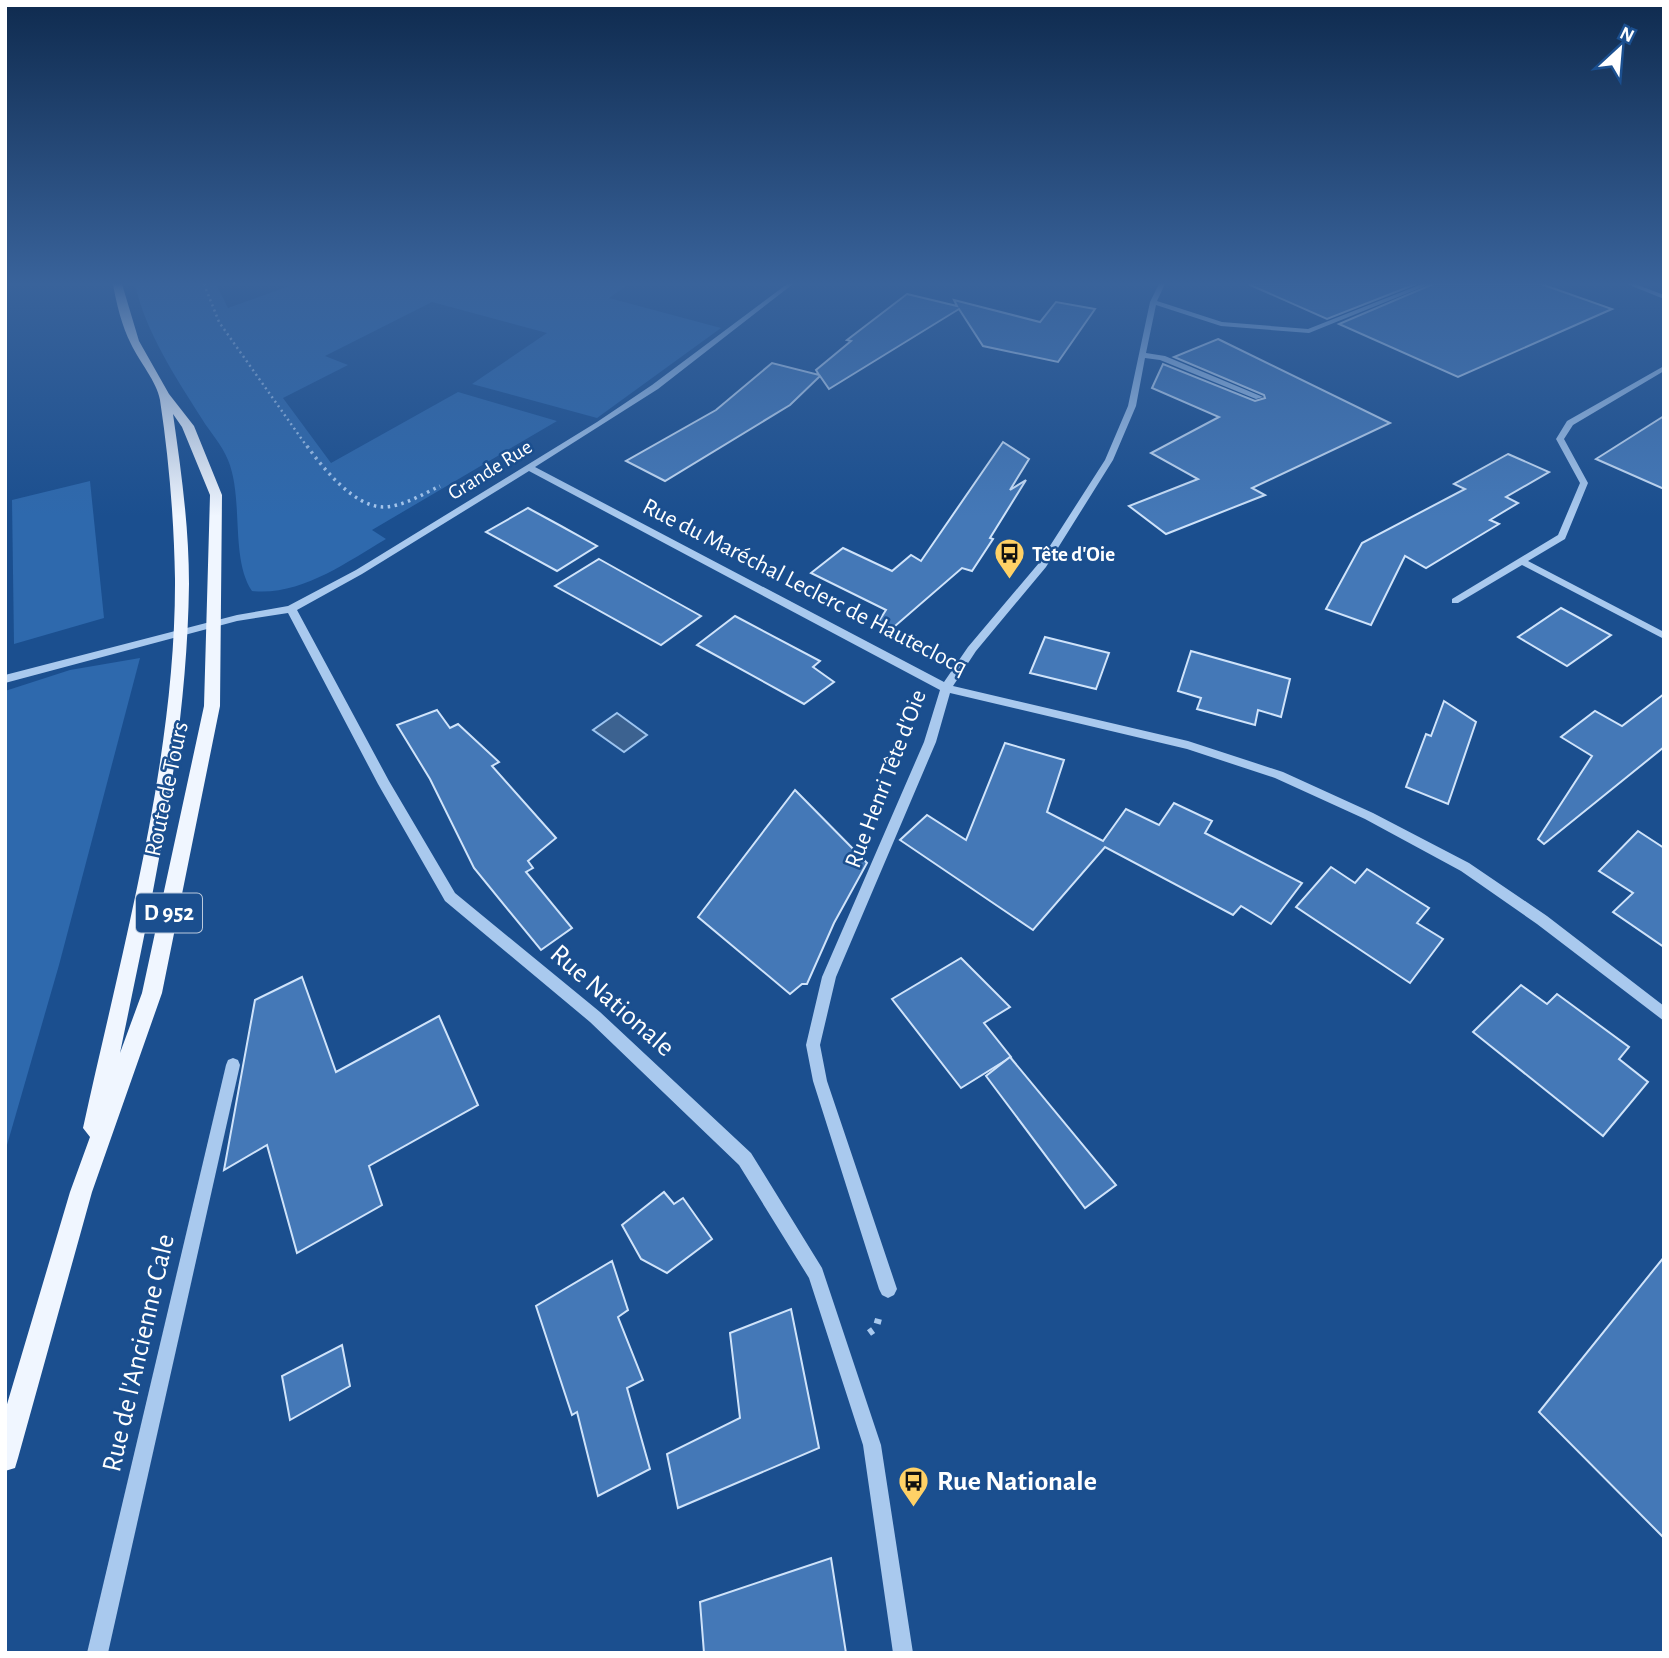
<svg xmlns="http://www.w3.org/2000/svg" width="1669" height="1658" viewBox="0 0 1669 1658" font-family="'Alegreya Sans',sans-serif">
	<style>
		.green { fill: #2e69ad }
		.water { fill: #3c6290; stroke: #9cc4f0; stroke-width: 2 }
		.building { fill: #4478b7; stroke: #cfe3fa; stroke-width: 2 }
		.lines { fill: none; stroke-linecap: round; stroke-linejoin: round }
		.path-far2 { stroke: #a9c9ee; stroke-width: 2.5; stroke-dasharray: 2 3.5; stroke-linecap: butt }
		.path-far1 { stroke: #a9c9ee; stroke-width: 3.5; stroke-dasharray: 2.5 4.5; stroke-linecap: butt }
		.path { stroke: #a9c9ee; stroke-width: 7; stroke-dasharray: 5 8; stroke-linecap: butt }
		.minor { fill: #a9c9ee; fill-rule: evenodd }
		.major { fill: #f0f6ff; fill-rule: evenodd }
		.labels { text-anchor: middle; dominant-baseline: central; stroke-width: 5; stroke-linejoin: round; paint-order: stroke }
		.far-street-label { font-size: 21px; fill: #fff; stroke: #1b4f8f }
		.far-poi-label { font-size: 21px; font-weight: bold; fill: #fff; stroke: #1b4f8f; text-anchor: start }
		.shield { fill: #1b4f8f; stroke: #bbcadd; stroke-width: 2 }
		.shield-label { font-size: 23px; font-weight: bold; fill: #fff }
		.street-label { font-size: 24px; fill: #fff; stroke: #1b4f8f }
		.near-street-label { font-size: 28px; fill: #fff; stroke: #1b4f8f }
		.near-poi-label { font-size: 28px; font-weight: bold; fill: #fff; stroke: #1b4f8f; text-anchor: start }
	</style>
	<rect width="100%" height="100%" fill="#1b4f8f"/>
	<g class="green">
		<path d="M135,284H216L228,308L295,284H629L609,298L721,328L597,418L472,384L547,333L432,302L325,356L348,365L283,398L331,463L458,392L557,421L372,530L386,539C345,563 301,596 252,591C230,558 244,499 228,460C222,445 210,432 202,419C176,378 145,331 135,284Z"/>
		<polygon points="90,481 104,618 14,644 12,500"/>
		<polygon points="140,658 59,965 5,1152 5,691 70,670"/>
	</g>
	<polygon class="water" points="617,713 647,735 624,752 593,730"/>
	<g class="building">
		<polygon points="1248,284 1416,284 1327,319"/>
		<polygon points="1433,284 1541,284 1612,309 1458,377 1339,324"/>
		<polygon points="907,294 957,306 954,300 1040,322 1056,302 1095,309 1058,362 983,346 959,309 829,389 820,376 790,405 665,481 626,461 716,410 772,363 819,375 816,370 851,341 847,340"/>
		<polygon points="1218,339 1390,423 1252,488 1265,495 1166,534 1129,506 1198,479 1151,453 1219,417 1152,388 1163,364 1255,401 1265,398 1264,395 1174,357"/>
		<polygon points="1664,416 1664,489 1596,459"/>
		<polygon points="1003,442 1029,459 1010,490 1026,480 990,538 993,539 972,571 962,568 887,633 877,624 886,610 811,573 843,548 892,571 911,555 921,561"/>
		<polygon points="1508,454 1549,472 1506,497 1518,503 1490,520 1499,524 1426,568 1405,556 1371,625 1326,609 1362,543 1465,489 1454,484"/>
		<polygon points="528,508 561,526 597,546 557,571 486,532"/>
		<polygon points="599,559 649,587 701,616 661,645 555,586"/>
		<polygon points="1561,608 1611,635 1567,666 1518,637"/>
		<polygon points="735,616 820,661 813,667 834,682 804,704 697,645"/>
		<polygon points="1045,637 1109,653 1096,689 1030,673"/>
		<polygon points="1191,651 1290,679 1281,717 1258,710 1255,725 1197,709 1201,698 1178,691"/>
		<polygon points="1664,694 1664,747 1544,844 1538,839 1592,756 1561,737 1595,711 1622,726"/>
		<polygon points="1444,701 1476,722 1448,804 1406,787 1426,734 1431,736"/>
		<polygon points="437,710 450,728 458,724 499,762 492,766 556,838 528,861 533,868 526,872 572,928 541,950 474,868 430,779 397,725"/>
		<polygon points="1005,743 1064,760 1047,812 1103,841 1126,809 1159,825 1174,803 1212,821 1205,833 1302,883 1271,924 1241,906 1233,915 1105,847 1033,930 900,840 927,815 966,840"/>
		<polygon points="795,790 867,863 834,923 807,984 802,984 790,994 698,917"/>
		<polygon points="1638,831 1664,848 1664,947 1613,912 1633,893 1599,871"/>
		<polygon points="1331,867 1355,883 1367,869 1429,908 1417,923 1443,939 1410,983 1296,907"/>
		<polygon points="961,958 1010,1007 984,1023 1011,1057 961,1088 892,999"/>
		<polygon points="302,977 336,1072 439,1016 478,1105 369,1166 382,1205 297,1253 267,1145 224,1170 255,1000"/>
		<polygon points="1521,985 1547,1004 1557,994 1629,1047 1619,1059 1648,1082 1603,1136 1473,1032"/>
		<polygon points="1010,1057 1116,1185 1085,1208 986,1076"/>
		<polygon points="664,1192 674,1204 683,1198 712,1239 667,1273 641,1259 622,1225"/>
		<polygon points="1664,1257 1664,1538 1539,1412"/>
		<polygon points="612,1261 628,1310 618,1317 643,1380 627,1388 650,1469 598,1496 577,1412 572,1415 536,1306"/>
		<polygon points="791,1309 819,1448 678,1508 667,1454 740,1418 730,1333"/>
		<polygon points="342,1345 350,1386 290,1420 282,1376"/>
		<polygon points="831,1558 846,1653 704,1653 700,1602"/>
	</g>
	<g class="lines">
		<polyline class="path-far2" points="204,284 219,322 308,448"/>
		<path class="path-far1" d="M307,446C323,468 353,506 383,507C402,507 423,494 440,486"/>
		<polyline class="path" points="869,1333 876,1328 879,1317"/>
		<g class="minor">
			<polygon points="787,284 793,284 658,389 535,467 944,682 968,647 1039,563 1105,460 1128,406 1150,302 1159,284 1165,284 1157,301 1222,322 1308,329 1422,284 1430,284 1309,333 1221,326 1156,305 1146,353 1165,356 1263,397 1256,399 1160,360 1145,358 1136,406 1113,460 1046,567 976,651 953,686 1188,741 1283,772 1373,813 1469,863 1547,916 1664,1006 1664,1021 1537,924 1461,871 1365,819 1275,778 1187,749 950,693 936,742 836,977 820,1045 827,1081 897,1289 894,1295 888,1298 882,1295 879,1289 813,1081 806,1045 822,977 924,742 940,690 529,471 362,574 297,610 389,781 455,893 600,1012 751,1153 822,1268 881,1445 913,1653 893,1653 863,1445 809,1278 739,1165 590,1022 445,901 378,784 288,613 237,621 5,683 5,675 237,615 288,606 356,570 597,422 652,385"/>
			<polygon points="1627,284 1635,284 1664,295 1664,299"/>
			<polygon points="1664,366 1664,371 1573,425 1564,439 1588,483 1565,539 1528,561 1664,632 1664,639 1522,565 1458,603 1452,603 1452,599 1558,535 1580,483 1556,439 1567,421"/>
			<polygon points="233,1058 238,1060 240,1065 108,1653 87,1653 226,1065 228,1060"/>
		</g>
		<path class="major" d="M113,284H122L139,341L169,394L194,426L222,495L220,706L162,993L92,1192L18,1458L15,1468L5,1471V1411L70,1192L90,1137L83,1128C121,954 176,758 175,579C174,519 169,460 160,400C157,382 139,361 131,344C122,327 116,302 113,284ZM173,414L182,427L210,495L204,706L142,993L120,1053C152,898 187,743 189,584C189,526 181,470 173,414Z"/>
	</g>
	<linearGradient id="sky" x2="0" y2="1"><stop stop-color="#0f2b4f"/><stop offset="0.55" stop-color="#39639b"/><stop offset="1" stop-color="#39639b" stop-opacity="0"/></linearGradient>
	<rect width="1669" height="516" fill="url(#sky)"/>
	<defs>
		<symbol id="bus-pin" viewBox="-11 -11 22 30"><path d="M0 17L-7.5 6A9.5 9.5 0 1 1 7.5 6Z" fill="#ffd166" stroke="#1b4f8f"/><path d="M-5-6H5V4H4V6H2V4H-2V6H-4V4H-5ZM-3.5-4V0h7V-4ZM-3.5 1.2v1.5H-2V1.2ZM2 1.2v1.5H3.5V1.2Z" fill="#111"/></symbol>
	</defs>
	<g fill-rule="evenodd">
		<use href="#bus-pin" x="992" y="536" width="35" height="47"/>
		<use href="#bus-pin" x="896" y="1464" width="35" height="47"/>
	</g>
	<g class="labels">
		<g class="far-street-label">
			<text transform="translate(490 470) rotate(-32)">Grande Rue</text>
		</g>
		<g class="far-poi-label">
			<text x="1032" y="554">Tête d'Oie</text>
		</g>
		<rect class="shield" x="136" y="893.5" width="66" height="39" rx="5"/>
		<g class="shield-label">
			<text x="169" y="913">D 952</text>
		</g>
		<g class="street-label">
			<text transform="translate(805 587) rotate(27)">Rue du Maréchal Leclerc de Hauteclocq</text>
			<text transform="translate(886 779) rotate(-69)">Rue Henri Tête d'Oie</text>
			<text transform="translate(167 789) rotate(-78)">Route de Tours</text>
		</g>
		<g class="near-street-label">
			<text transform="translate(612 1001) rotate(41)">Rue Nationale</text>
			<text transform="translate(139 1353) rotate(-77)">Rue de l'Ancienne Cale</text>
		</g>
		<g class="near-poi-label">
			<text x="937" y="1482">Rue Nationale</text>
		</g>
	</g>
	<rect width="1669" height="1658" fill="none" stroke="#ffffff" stroke-width="14"/>
	<g transform="translate(1620 49) rotate(26)" stroke="#1b4f8f" stroke-width="5" paint-order="stroke">
	<path d="M0-5L12 26L0 18L-12 26Z" fill="#ffffff"/>
	<text y="-10" font-size="19" font-weight="bold" text-anchor="middle" fill="#ffffff">N</text>
	</g>
</svg>
